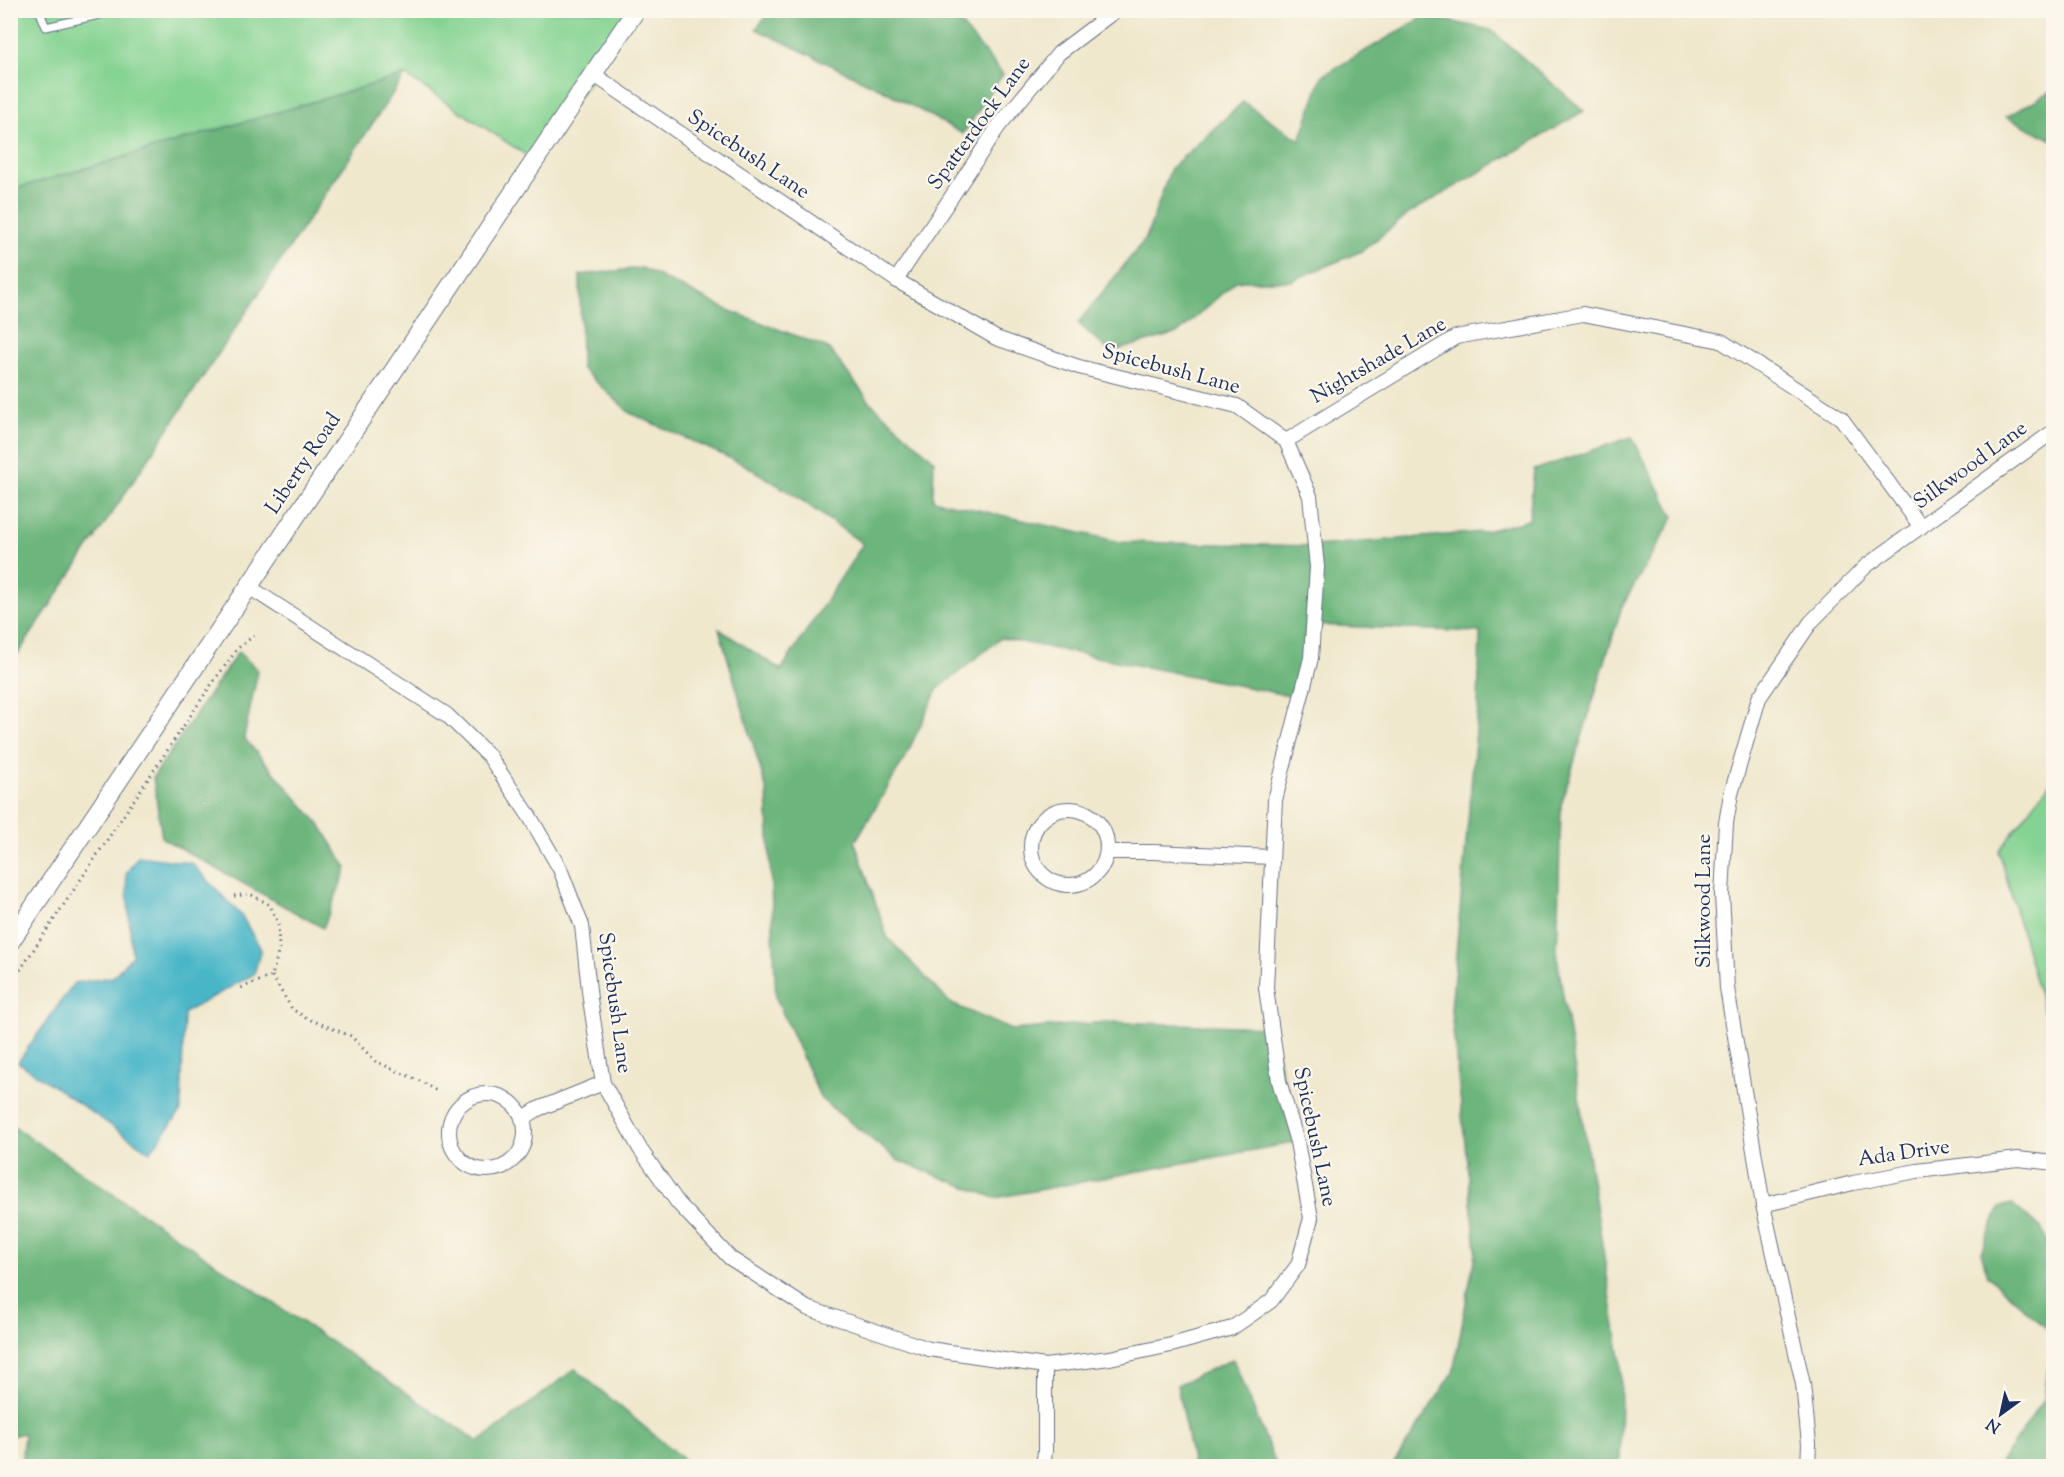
<svg xmlns="http://www.w3.org/2000/svg" width="2064" height="1477" viewBox="0 0 2064 1477" font-family="'Sorts Mill Goudy',serif">
	<style>
		.green { fill: #85d392; stroke: #508178; stroke-width: 1.5 }
		.forest { fill: #6cb57c; stroke: #44726d; stroke-width: 1.5 }
		.water { fill: #4ab6c7; stroke: #327292; stroke-width: 1.5 }
		.lines { fill: none; stroke-linecap: round; stroke-linejoin: round }
		.service-casing { stroke: #667085; stroke-width: 9 }
		.minor-casing { stroke: #667085; stroke-width: 16 }
		.tertiary-casing { stroke: #667085; stroke-width: 20 }
		.path { stroke: #667085; stroke-width: 3; stroke-dasharray: 1.5 4.5; stroke-linecap: butt }
		.service { stroke: #fff; stroke-width: 7 }
		.minor { stroke: #fff; stroke-width: 14 }
		.tertiary { stroke: #fff; stroke-width: 18 }
		.labels { text-anchor: middle; dominant-baseline: central; stroke-width: 4.5; stroke-linejoin: round; paint-order: stroke }
		.street-label { font-size: 21px; fill: #1b2f5e; stroke: #fbf7ec }
	</style>
	<rect width="100%" height="100%" fill="#fbf7ec"/>
	<filter id="ink" filterUnits="userSpaceOnUse"><feTurbulence type="fractalNoise" baseFrequency=".0167" numOctaves="2"/><feDisplacementMap in="SourceGraphic" scale="12" xChannelSelector="R" yChannelSelector="G"/><feConvolveMatrix kernelMatrix="1 2 1 2 8 2 1 2 1" color-interpolation-filters="sRGB"/></filter>
	<filter id="wash" filterUnits="userSpaceOnUse"><feTurbulence type="fractalNoise" baseFrequency=".008" numOctaves="4" result="noise"/><feDisplacementMap in="SourceGraphic" scale="24" xChannelSelector="R" yChannelSelector="G"/><feGaussianBlur stdDeviation="1.35" result="paint"/><feColorMatrix in="noise" values="0 0 0 0 0 0 0 0 0 0 0 0 0 0 0 0 0 1.4 0 .05"/><feComposite in="paint" operator="in"/></filter>
	<g filter="url(#wash)">
		<rect width="100%" height="100%" fill="#f0e8cd"/>
		<g class="green">
			<polygon points="11,11 636,11 535,161 405,75 11,190"/>
			<polygon points="2053,779 2053,1045 1999,851"/>
		</g>
		<g class="forest">
			<polygon points="771,10 950,11 1003,74 963,134 885,91 756,29"/>
			<polygon points="1425,16 1491,30 1584,111 1410,213 1362,251 1291,281 1236,281 1178,333 1110,352 1078,323 1146,238 1171,168 1243,102 1300,140 1322,76"/>
			<polygon points="405,75 11,664 11,190"/>
			<polygon points="2053,90 2053,140 2006,117"/>
			<polygon points="642,268 728,310 828,348 871,403 934,460 933,500 1121,542 1315,546 1482,532 1529,520 1534,470 1632,437 1674,517 1622,606 1561,805 1557,956 1621,1365 1620,1466 1392,1466 1453,1373 1476,1249 1451,1010 1478,709 1480,632 1313,625 1301,698 1001,638 937,690 905,758 855,842 887,937 950,1003 1012,1030 1106,1022 1271,1027 1297,1142 995,1198 899,1161 821,1099 776,998 767,791 719,629 781,670 863,544 794,495 745,465 630,413 581,368 580,275"/>
			<polygon points="238,652 258,670 244,738 321,826 347,868 323,928 162,838 153,777"/>
			<polygon points="11,1125 479,1442 575,1369 684,1460 697,1466 21,1466 24,1433 10,1436"/>
			<polygon points="2012,1204 2041,1228 2053,1254 2053,1466 1998,1466 2044,1400 2053,1334 1988,1276 1981,1252 2000,1207"/>
			<polygon points="1233,1359 1277,1466 1193,1466 1177,1385"/>
		</g>
		<polygon class="water" points="138,856 191,863 241,915 261,949 254,974 184,1013 181,1111 150,1152 18,1062 74,983 113,977 132,956 126,874"/>
	</g>
	<g filter="url(#ink)">
		<g class="lines">
			<defs>
				<polyline id="service" points="39,10 46,27 121,10"/>
				<g id="minor">
					<polyline points="896,280 998,127 1059,53 1116,10"/>
					<polyline points="1286,441 1456,337 1583,314 1721,341 1841,418 1921,527"/>
					<polyline points="249,587 447,715 489,756 530,817 560,869 582,926 590,999 603,1083 640,1149 678,1203 730,1258 807,1308 929,1349 1045,1366 1110,1358 1171,1345 1232,1328 1271,1301 1298,1265 1311,1218 1297,1142 1279,1081 1266,988 1275,800 1311,658 1317,567 1310,496 1286,441 1237,406 1079,367 996,338 896,280 593,74"/>
					<circle cx="1069" cy="847" r="38"/>
					<polyline points="1107,852 1153,852 1271,857"/>
					<circle cx="487" cy="1132" r="38"/>
					<polyline points="522,1119 538,1109 603,1083"/>
					<polyline points="1763,1205 1853,1183 1917,1171 2018,1159 2054,1163"/>
					<polyline points="1043,1466 1045,1452 1045,1366"/>
					<polyline points="1808,1466 1809,1444 1803,1384 1763,1205 1727,988 1722,894 1726,823 1731,794 1759,698 1811,622 1866,566 2054,431"/>
				</g>
				<polyline id="tertiary" points="10,942 636,10"/>
			</defs>
			<use href="#service" class="service-casing"/>
			<use href="#minor" class="minor-casing"/>
			<use href="#tertiary" class="tertiary-casing"/>
			<g class="path">
				<polyline points="234,896 250,894 270,905 278,923 279,949 272,976 241,988"/>
				<polyline points="272,976 292,1009 306,1018 351,1036 375,1061 422,1082 438,1092"/>
				<polyline points="10,985 211,685 238,648 256,634"/>
			</g>
			<use href="#service" class="service"/>
			<use href="#minor" class="minor"/>
			<use href="#tertiary" class="tertiary"/>
		</g>
	</g>
	<g class="labels">
		<g class="street-label">
			<text transform="translate(980 124) rotate(-54)">Spatterdock Lane</text>
			<text transform="translate(748 155) rotate(34)">Spicebush Lane</text>
			<text transform="translate(1379 361) rotate(-30)">Nightshade Lane</text>
			<text transform="translate(1171 370) rotate(15)">Spicebush Lane</text>
			<text transform="translate(304 464) rotate(-56)">Liberty Road</text>
			<text transform="translate(1971 466) rotate(-36)">Silkwood Lane</text>
			<text transform="translate(1705 901) rotate(-90)">Silkwood Lane</text>
			<text transform="translate(614 1003) rotate(82)">Spicebush Lane</text>
			<text transform="translate(1314 1137) rotate(78)">Spicebush Lane</text>
			<text transform="translate(1904 1154) rotate(-8)">Ada Drive</text>
		</g>
	</g>
	<rect width="2064" height="1477" fill="none" stroke="#fbf7ec" stroke-width="36"/>
	<g transform="translate(2001 1414) rotate(213)" stroke="#fbf7ec" stroke-width="4.5" paint-order="stroke">
	<path d="M0-4.5L10 22L0 15L-10 22Z" fill="#1b2f5e"/>
	<text y="-9" font-size="16" font-weight="bold" text-anchor="middle" fill="#1b2f5e">N</text>
	</g>
</svg>
